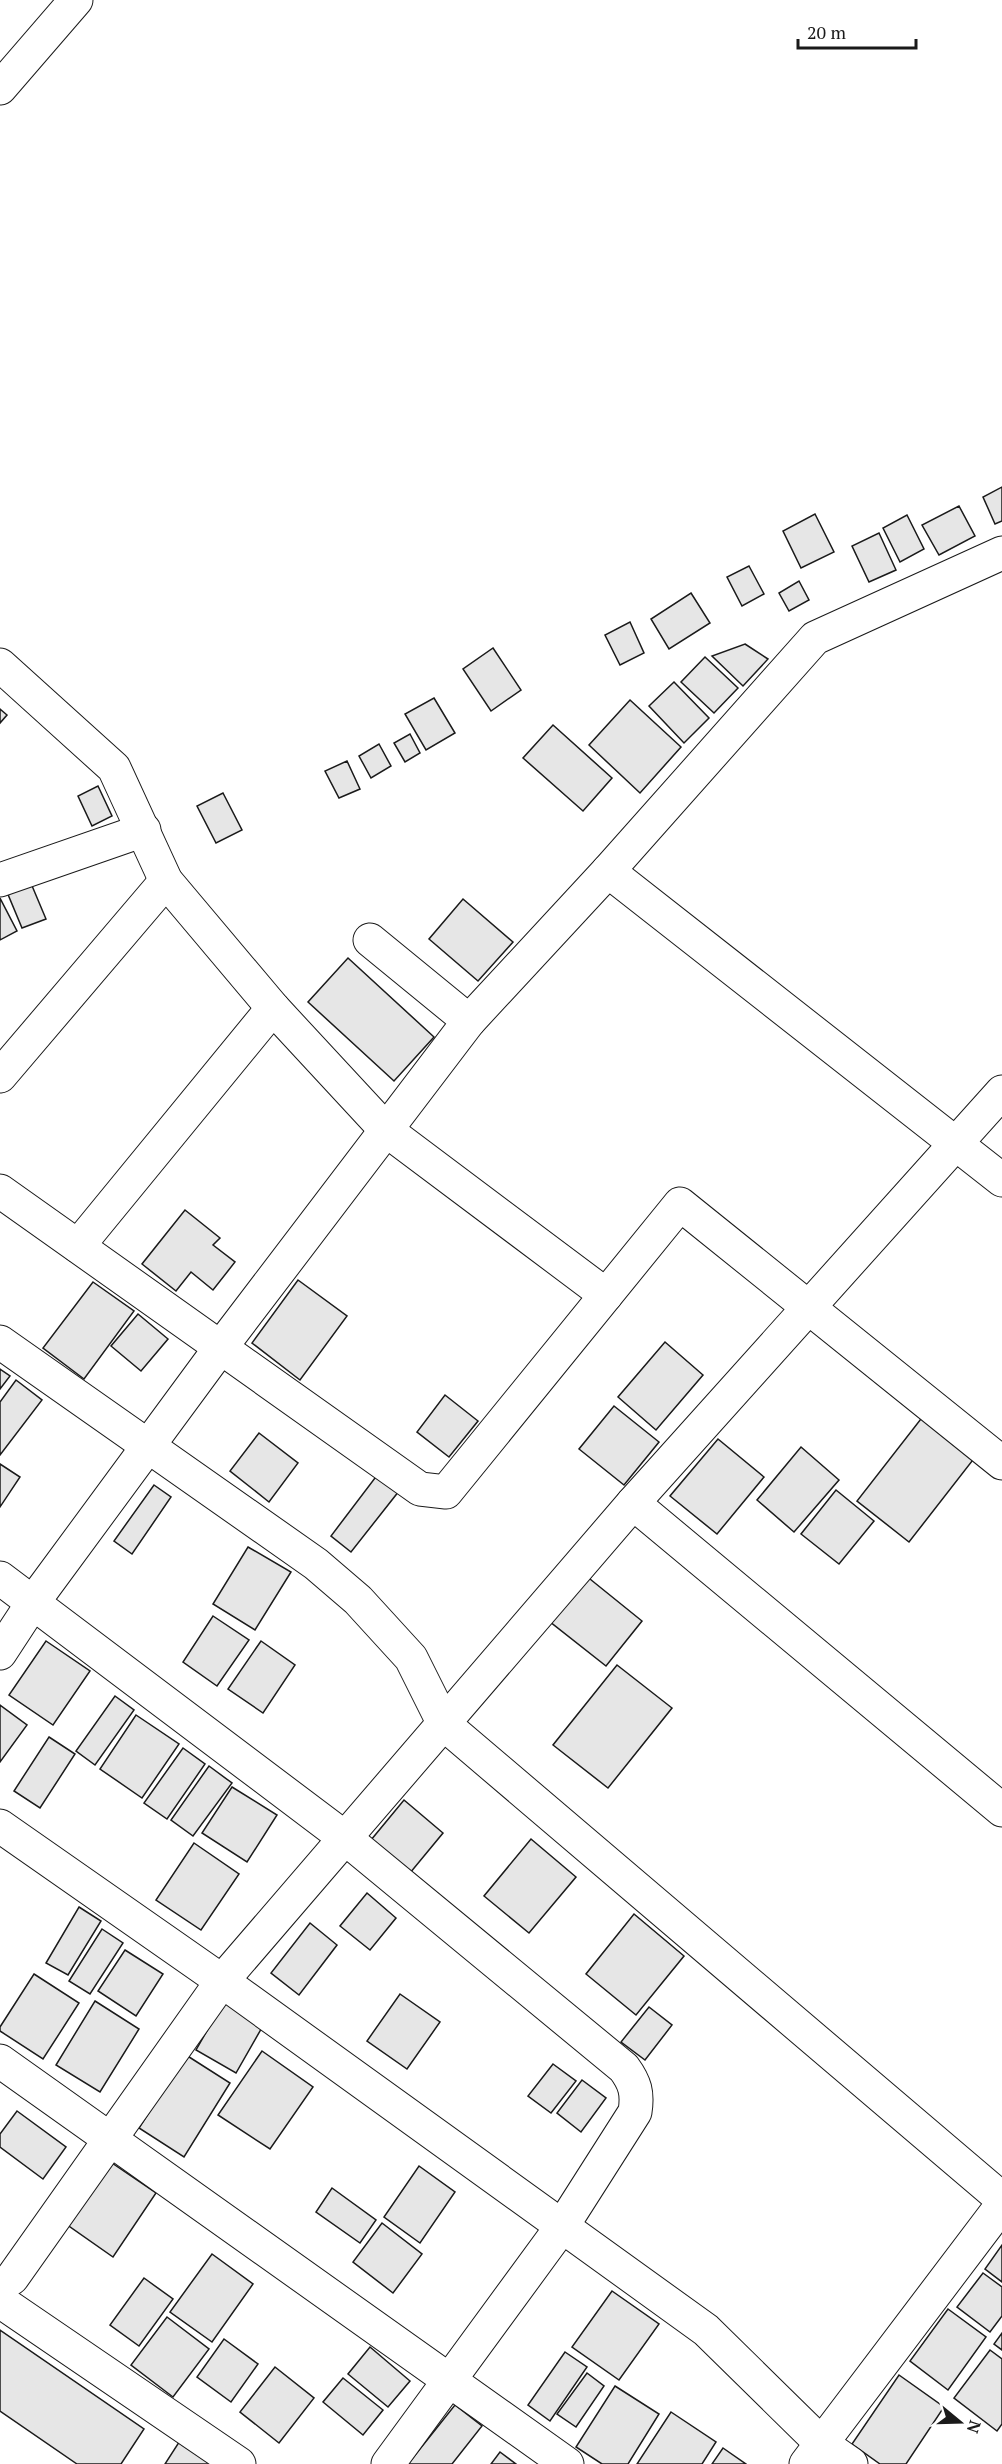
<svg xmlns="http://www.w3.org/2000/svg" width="1002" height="2464" viewBox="0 0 1002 2464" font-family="'PT Serif',serif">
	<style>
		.building { fill: #e6e6e6; stroke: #1a1a1a; stroke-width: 1.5 }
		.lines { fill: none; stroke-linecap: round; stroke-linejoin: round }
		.minor-casing { stroke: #1a1a1a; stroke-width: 35 }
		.major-casing { stroke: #1a1a1a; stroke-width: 35 }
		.minor { stroke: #fff; stroke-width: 33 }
		.major { stroke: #fff; stroke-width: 33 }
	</style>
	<rect width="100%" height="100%" fill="#fff"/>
	<g class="building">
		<polygon points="1002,487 1002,521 995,524 983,497"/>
		<polygon points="959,506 975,536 939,555 922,525"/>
		<polygon points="815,514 834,552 801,568 783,531"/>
		<polygon points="907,515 924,549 900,562 883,528"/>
		<polygon points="879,533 896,570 869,582 852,546"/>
		<polygon points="749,566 764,594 742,606 727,577"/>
		<polygon points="799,581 809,600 789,611 779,593"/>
		<polygon points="691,593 710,623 669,649 651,619"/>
		<polygon points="630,622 644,653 620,665 605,635"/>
		<polygon points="745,644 768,659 743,686 712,656"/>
		<polygon points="493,648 521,690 491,711 463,669"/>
		<polygon points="705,657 738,688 714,713 681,682"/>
		<polygon points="674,682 709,718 684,743 649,706"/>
		<polygon points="434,698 455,733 426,750 405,714"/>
		<polygon points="630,700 681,747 640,793 589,745"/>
		<polygon points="0,709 7,715 0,723"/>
		<polygon points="553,725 612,778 583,811 523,758"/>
		<polygon points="410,734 420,753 405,762 394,743"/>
		<polygon points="379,744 391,766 371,778 359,756"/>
		<polygon points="347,761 360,789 339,798 325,771"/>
		<polygon points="98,786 112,816 92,826 78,796"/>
		<polygon points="223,793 242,830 216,843 197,806"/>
		<polygon points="30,881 46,919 22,928 7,892"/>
		<polygon points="0,898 17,931 0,940"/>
		<polygon points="463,899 513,942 478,981 429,939"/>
		<polygon points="348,958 434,1037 394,1081 308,1002"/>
		<polygon points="185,1210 220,1238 213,1245 235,1262 213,1290 191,1272 176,1291 142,1264"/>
		<polygon points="298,1280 347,1316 300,1380 252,1343"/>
		<polygon points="93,1282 134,1311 84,1379 43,1348"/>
		<polygon points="138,1314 168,1339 141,1371 111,1346"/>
		<polygon points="665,1342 703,1375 656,1430 618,1397"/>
		<polygon points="0,1369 10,1376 0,1389"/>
		<polygon points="16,1380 42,1400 0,1455 0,1402"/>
		<polygon points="445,1395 478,1421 449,1457 417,1432"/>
		<polygon points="614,1406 659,1442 624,1485 579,1449"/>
		<polygon points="924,1415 976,1456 909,1542 857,1501"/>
		<polygon points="259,1433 298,1463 269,1502 230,1471"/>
		<polygon points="718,1439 764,1477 717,1534 670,1496"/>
		<polygon points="801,1447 839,1480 794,1532 757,1500"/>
		<polygon points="0,1464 20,1477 0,1507"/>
		<polygon points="378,1474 399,1491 351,1552 331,1536"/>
		<polygon points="154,1485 171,1497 132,1554 114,1541"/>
		<polygon points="836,1490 874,1521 839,1564 801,1534"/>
		<polygon points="248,1547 291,1572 255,1630 213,1604"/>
		<polygon points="585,1575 642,1621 606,1666 549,1621"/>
		<polygon points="213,1616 249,1640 217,1686 183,1662"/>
		<polygon points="46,1641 90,1671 53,1725 9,1695"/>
		<polygon points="261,1641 295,1665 263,1713 228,1689"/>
		<polygon points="617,1665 672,1708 608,1788 553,1745"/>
		<polygon points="115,1696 134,1710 95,1765 76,1751"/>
		<polygon points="0,1705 27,1725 0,1762"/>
		<polygon points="136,1715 179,1744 142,1798 100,1769"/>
		<polygon points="49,1737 75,1754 40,1808 14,1791"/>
		<polygon points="183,1748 205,1764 167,1819 144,1803"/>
		<polygon points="209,1766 232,1783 193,1836 171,1820"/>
		<polygon points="232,1787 277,1815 247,1862 202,1833"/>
		<polygon points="404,1800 443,1833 410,1873 371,1840"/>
		<polygon points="531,1839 576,1877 529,1933 484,1896"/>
		<polygon points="194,1843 239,1874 201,1930 156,1900"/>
		<polygon points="367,1893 396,1918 370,1950 340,1926"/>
		<polygon points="79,1907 101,1921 68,1975 46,1963"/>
		<polygon points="634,1914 684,1956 636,2015 586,1974"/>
		<polygon points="310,1923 337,1945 299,1995 271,1973"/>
		<polygon points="102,1929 123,1943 90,1994 69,1981"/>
		<polygon points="125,1950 163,1974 136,2016 98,1991"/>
		<polygon points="34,1974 79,2003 43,2059 0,2031 0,2027"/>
		<polygon points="400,1994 440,2022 407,2069 367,2041"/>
		<polygon points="95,2001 139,2029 100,2092 56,2065"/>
		<polygon points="224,2001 264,2024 236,2073 196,2050"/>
		<polygon points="649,2007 672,2025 645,2060 621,2042"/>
		<polygon points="262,2051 313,2087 270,2149 218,2115"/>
		<polygon points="186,2055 230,2083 184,2157 139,2128"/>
		<polygon points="553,2064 576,2081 551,2113 528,2096"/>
		<polygon points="582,2080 606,2098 581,2132 557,2113"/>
		<polygon points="17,2111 66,2147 43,2179 0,2147 0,2134"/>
		<polygon points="109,2161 156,2193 113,2257 66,2224"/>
		<polygon points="419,2166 455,2192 420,2243 384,2217"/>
		<polygon points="332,2188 376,2220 360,2243 316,2212"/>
		<polygon points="382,2223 422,2254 393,2293 353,2262"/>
		<polygon points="1002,2245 1002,2282 985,2269"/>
		<polygon points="212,2254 253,2284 212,2342 170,2312"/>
		<polygon points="983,2273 1002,2287 1002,2316 990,2332 957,2307"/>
		<polygon points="144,2278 173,2299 139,2346 110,2325"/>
		<polygon points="612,2291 659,2324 619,2380 572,2347"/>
		<polygon points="948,2309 986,2337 948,2390 910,2361"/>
		<polygon points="167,2317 209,2349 173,2397 131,2365"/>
		<polygon points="0,2330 144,2429 121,2464 77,2464 0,2411"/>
		<polygon points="1002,2333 1002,2350 994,2344"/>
		<polygon points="224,2339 258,2364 231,2402 197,2377"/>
		<polygon points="370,2347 410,2381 388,2407 348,2374"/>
		<polygon points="990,2350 1002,2359 1002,2424 997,2431 954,2398"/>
		<polygon points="565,2352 587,2367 550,2421 528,2405"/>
		<polygon points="275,2367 314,2398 279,2443 240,2412"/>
		<polygon points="587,2373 604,2386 576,2427 557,2414"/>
		<polygon points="899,2375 944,2407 906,2464 880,2464 852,2444"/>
		<polygon points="343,2378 383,2410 363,2435 323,2402"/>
		<polygon points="615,2386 659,2414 628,2464 602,2464 576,2447"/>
		<polygon points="455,2405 482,2426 452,2464 408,2464"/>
		<polygon points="671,2412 716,2442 702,2464 637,2464"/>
		<polygon points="183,2436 225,2464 165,2464"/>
		<polygon points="723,2448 746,2464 712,2464"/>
		<polygon points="500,2452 516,2464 491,2464"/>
	</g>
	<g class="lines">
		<defs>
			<g id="minor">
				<polyline points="0,665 114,768 166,881 273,1008 386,1130 606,1295"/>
				<polyline points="608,871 1002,1180"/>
				<polyline points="0,880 144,830"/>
				<polyline points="370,940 469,1021"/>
				<polyline points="0,1076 166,881"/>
				<polyline points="0,1191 420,1489 446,1492 680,1204 1002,1463"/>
				<polyline points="78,1246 273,1008"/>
				<polyline points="0,1342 316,1564 358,1600 411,1658 444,1724 1002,2199"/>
				<polyline points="633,1503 1002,1810"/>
				<path d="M0,1578L345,1838L624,2068C635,2083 638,2093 635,2112L563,2225L388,2464"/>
				<polyline points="0,1653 34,1601 221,1347 469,1021 608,871 815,638 1002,553"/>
				<polyline points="0,1826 222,1981 706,2330 821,2443 851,2464"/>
				<polyline points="0,2061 567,2464"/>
				<polyline points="0,2286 12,2278 222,1981 633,1503 1002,1092"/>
				<polyline points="0,2301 239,2464"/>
				<polyline points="806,2464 1002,2205"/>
			</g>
			<polyline id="major" points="0,88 76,0"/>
		</defs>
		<use href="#minor" class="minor-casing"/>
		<use href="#major" class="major-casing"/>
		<use href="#minor" class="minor"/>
		<use href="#major" class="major"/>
	</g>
	<g transform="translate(960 2422) rotate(109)" stroke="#ffffff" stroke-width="4.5" paint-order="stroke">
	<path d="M0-4.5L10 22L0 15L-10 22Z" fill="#1a1a1a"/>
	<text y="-9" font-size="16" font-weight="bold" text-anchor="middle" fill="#1a1a1a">N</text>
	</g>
	<path d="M798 39v9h118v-9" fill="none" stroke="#1a1a1a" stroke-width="3"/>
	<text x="807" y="39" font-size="18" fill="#1a1a1a" stroke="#ffffff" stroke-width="4.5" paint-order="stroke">20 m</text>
</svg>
